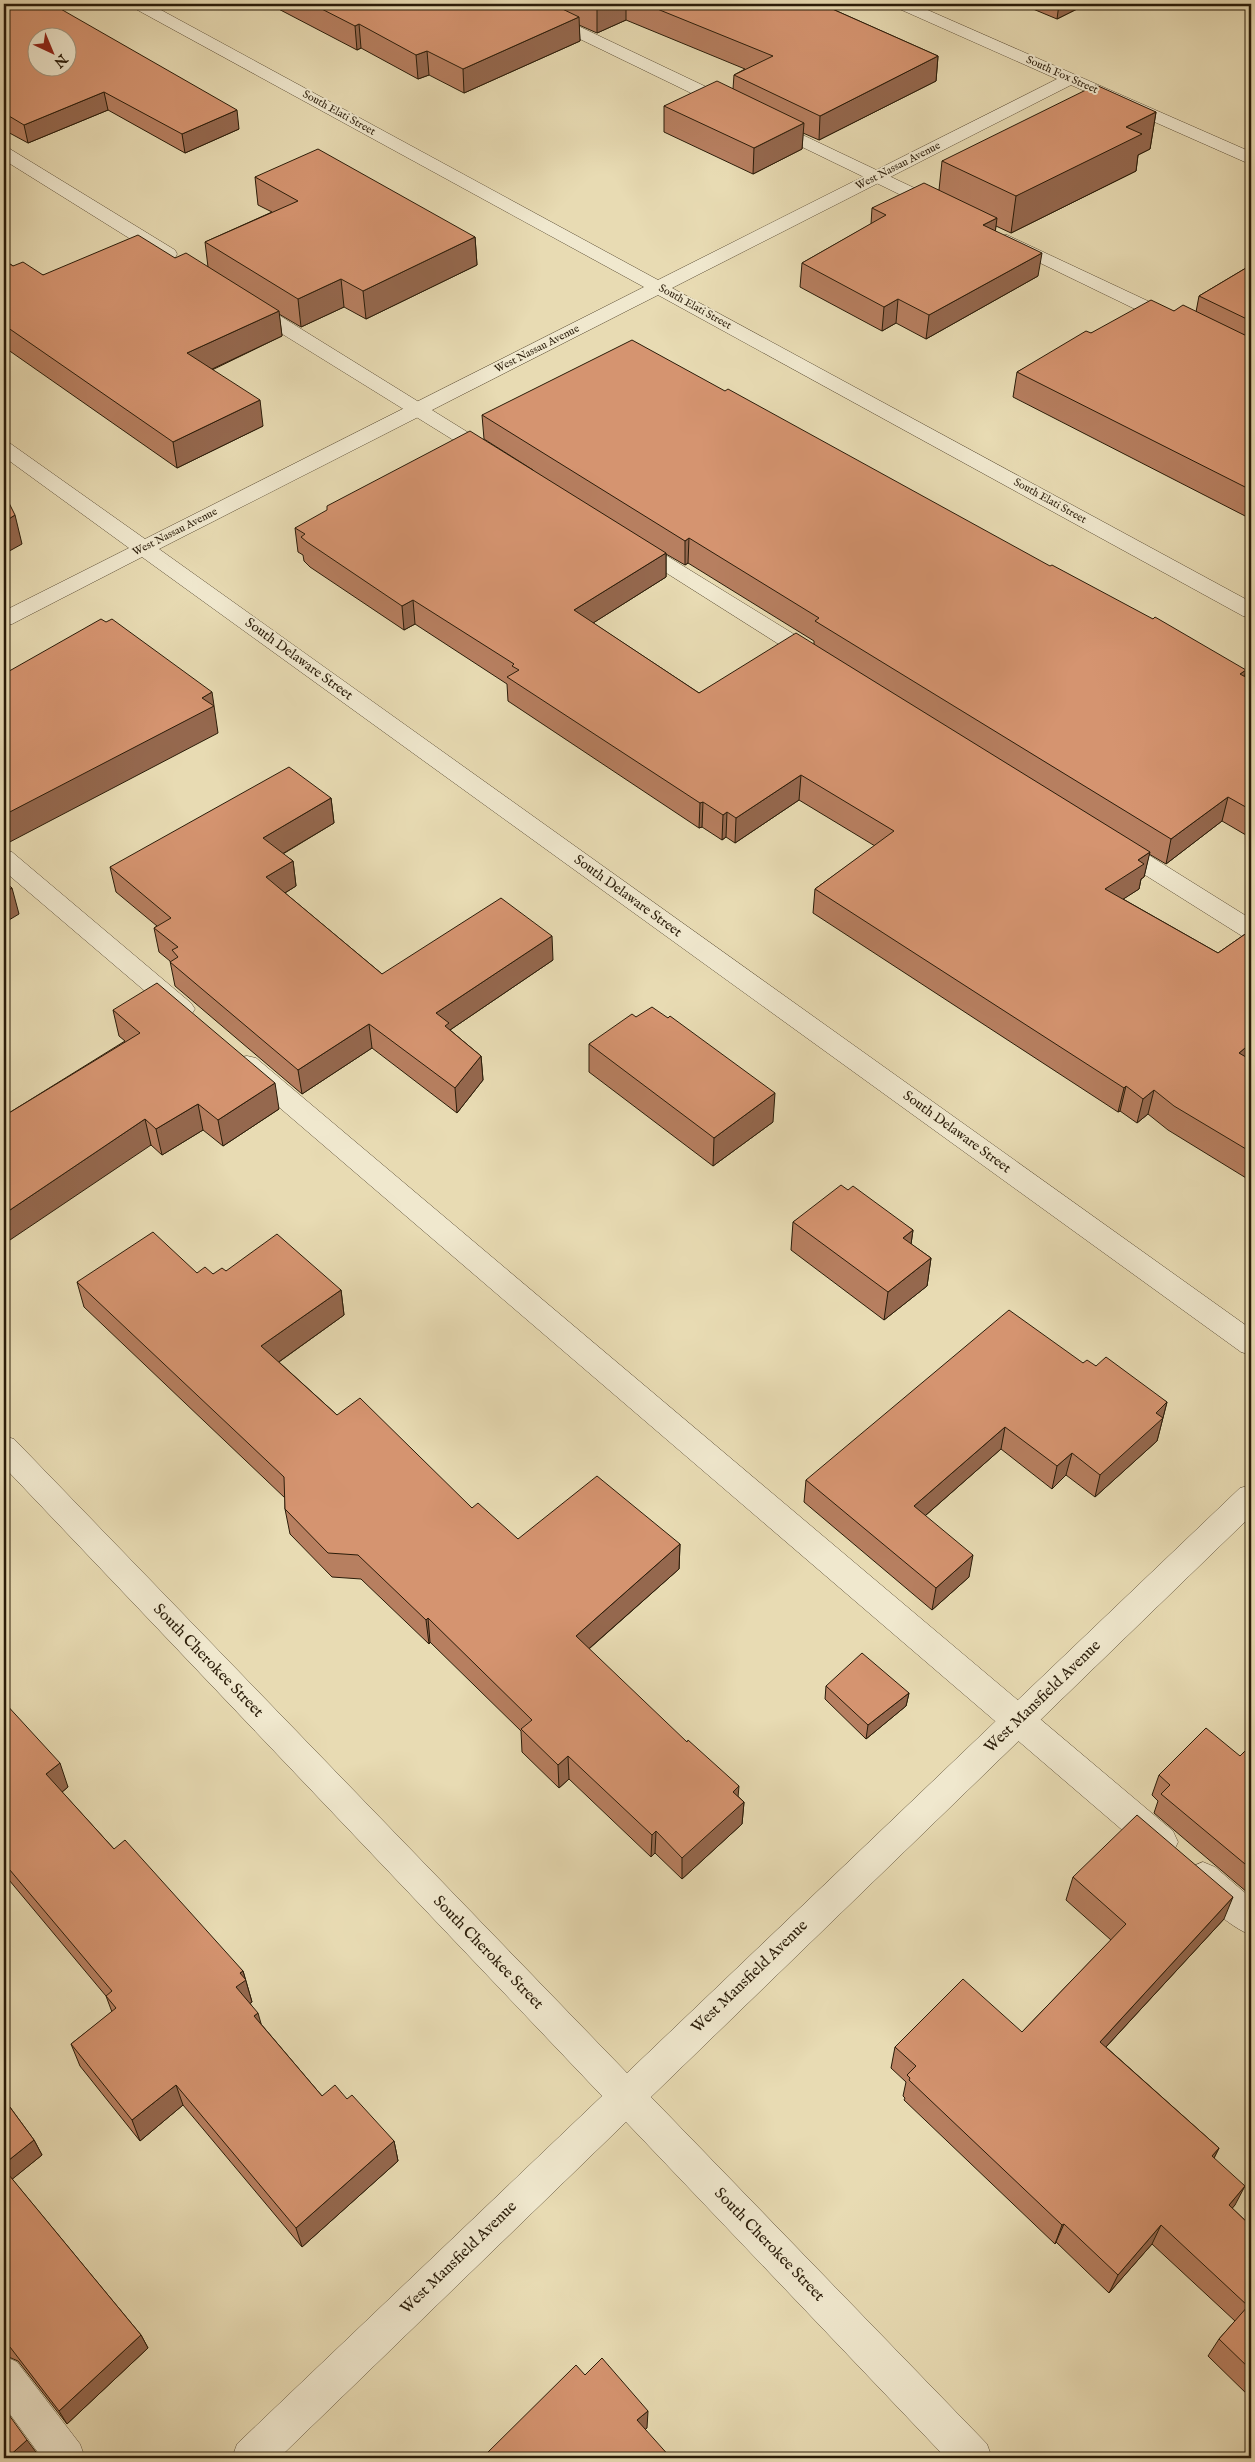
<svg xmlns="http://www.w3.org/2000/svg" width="1255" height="2462" viewBox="0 0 1255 2462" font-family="'IM FELL English',serif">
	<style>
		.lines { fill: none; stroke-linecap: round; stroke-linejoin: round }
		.service-casing { stroke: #5a4c34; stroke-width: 1 }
		.minor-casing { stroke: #5a4c34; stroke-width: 1 }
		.service { fill: #f0e8ce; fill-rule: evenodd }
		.minor { fill: #f0e8ce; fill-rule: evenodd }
		.wall { fill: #b77f60; stroke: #2a1c09; fill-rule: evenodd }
		.shaded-wall { fill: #95684e; stroke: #2a1c09 }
		.building { fill: #d59470; stroke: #2a1c09; fill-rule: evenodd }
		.labels { text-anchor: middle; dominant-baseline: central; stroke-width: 4; stroke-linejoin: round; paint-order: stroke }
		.far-street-label { font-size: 11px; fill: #2a1c09; stroke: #f0e8ce }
		.street-label { font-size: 14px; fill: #2a1c09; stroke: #f0e8ce }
		.near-street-label { font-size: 16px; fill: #2a1c09; stroke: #f0e8ce }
	</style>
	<rect width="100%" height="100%" fill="#e8dbb3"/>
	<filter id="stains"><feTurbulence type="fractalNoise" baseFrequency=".004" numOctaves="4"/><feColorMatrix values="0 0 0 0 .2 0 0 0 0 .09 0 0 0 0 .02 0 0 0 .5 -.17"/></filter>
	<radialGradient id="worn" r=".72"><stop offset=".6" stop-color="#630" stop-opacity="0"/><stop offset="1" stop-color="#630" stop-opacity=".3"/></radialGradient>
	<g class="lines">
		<defs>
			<g id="service">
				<polygon points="512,4 532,4 738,102 741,106 738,110 726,110 514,7"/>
				<polygon points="769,119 948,204 951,208 948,212 936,212 763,128 760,124 763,120"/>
				<polygon points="4,148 10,149 175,250 177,254 175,258 161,258 4,160"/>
				<polygon points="1007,235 1182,317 1185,321 1182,325 1168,325 1001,244 998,240 1001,236"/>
				<polygon points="249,299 256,301 498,451 501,455 498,459 491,461 484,459 242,309 240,305 242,301"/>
				<polygon points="634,538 641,540 826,654 829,659 826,664 818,666 810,664 627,548 623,544 627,540"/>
				<polygon points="1115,837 1123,839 1251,919 1251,938 1242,936 1107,851 1103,845 1107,839"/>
				<polygon points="4,850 12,852 191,1003 195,1009 191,1015 182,1018 173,1015 4,871"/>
				<polygon points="247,1056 256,1058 1173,1831 1178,1842 1173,1853 1161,1857 1149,1853 238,1072 234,1065 238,1058"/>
				<path d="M1203,1862L1215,1867L1251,1898V1935C1231,1928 1195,1897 1186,1878L1191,1867Z"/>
				<polygon points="4,2356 17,2362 80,2444 85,2458 42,2458 4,2406"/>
			</g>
			<g id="minor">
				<polygon points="130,4 150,4 658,280 1057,79 895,7 893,4 914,4 1251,152 1251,163 1245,162 1071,85 672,288 1251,602 1251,618 1243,616 658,295 159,549 1251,1329 1251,1355 1241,1352 142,557 12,624 4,626 4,611 129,548 4,457 4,442 11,444 145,539 644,287 132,7"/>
				<polygon points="4,1436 14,1439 627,2073 1240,1488 1251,1485 1251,1516 651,2097 987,2444 992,2458 946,2458 626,2122 279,2458 232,2458 237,2444 602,2096 4,1467"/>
			</g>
		</defs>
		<use href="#service" class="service-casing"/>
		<use href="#minor" class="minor-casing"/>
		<use href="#service" class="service"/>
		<use href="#minor" class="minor"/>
	</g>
	<g class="wall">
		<polygon points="4,4 239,129 185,153 108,110 28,143 4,130"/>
		<polygon points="269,4 821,4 938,56 936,81 819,140 803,133 802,149 753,174 664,132 664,106 733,89 734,75 745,69 626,20 597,33 579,25 580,41 464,93 429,75 418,79 361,48 357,50"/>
		<polygon points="1021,4 1087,4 1057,19"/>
		<polygon points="1156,112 1150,149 1138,155 1136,171 1011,233 996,226 995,230 1038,276 926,339 896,323 882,331 800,287 802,263 871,224 872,208 939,190 942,161"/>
		<polygon points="255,177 475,237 477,265 366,319 344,307 301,327 279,314 282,336 212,370 263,426 177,468 4,347 4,260 13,266 43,275 175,258 208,267 205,242 272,212 258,205"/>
		<polygon points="1251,265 1251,519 1013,397 1017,372 1091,333 1174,311 1196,312 1199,296"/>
		<path d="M482,415L1244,677L1251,680V838L1222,821L1166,864L1149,854L1144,877L1141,879L1139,889L1123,899L1218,953L1251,930V1181L1168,1130L1148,1114L1137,1123L1120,1111L1118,1112L813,913L815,889L875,846L799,800L735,843L726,837L722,840L702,827L699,828L508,701L507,684L415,624L404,630L310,567L304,561L303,555L298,552L295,528L533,470L484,439ZM666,554L685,565L688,563L814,641V644L699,693L593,623L666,577Z"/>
		<polygon points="331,798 334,823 283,854 293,861 296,886 285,893 382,974 553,960 450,1030 481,1056 483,1080 457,1113 372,1048 302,1094 175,986 170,961 159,952 154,928 157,926 116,892 110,867"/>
		<polygon points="113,1010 279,1109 223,1146 203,1130 162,1155 151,1145 4,1116 125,1041 119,1036"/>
		<polygon points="636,1017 773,1122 713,1166 589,1072 589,1044"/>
		<polygon points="848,1190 913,1230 911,1244 931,1258 927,1286 884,1320 791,1250 793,1222"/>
		<polygon points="226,1271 341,1290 344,1315 279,1362 337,1415 472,1508 518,1539 680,1544 679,1569 589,1649 744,1802 742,1824 682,1879 655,1853 651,1857 569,1779 559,1788 522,1752 521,1731 430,1642 429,1644 361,1579 332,1577 290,1534 285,1509 285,1498 84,1307 77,1282 197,1273 213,1274"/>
		<polygon points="1083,1363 1096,1366 1167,1402 1157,1441 1095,1497 1066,1475 1052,1489 1001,1449 925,1516 969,1577 932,1610 804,1502 806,1480"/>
		<polygon points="826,1686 909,1693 906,1706 866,1739 825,1699"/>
		<polygon points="4,1702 68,1787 62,1792 114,1849 243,1971 252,2002 250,2003 261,2024 322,2096 347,2099 394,2141 398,2161 302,2247 183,2105 140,2141 80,2066 71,2044 112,2012 106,1996 4,1874"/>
		<polygon points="1251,1745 1251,1890 1248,1893 1154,1813 1158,1801 1152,1795 1159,1775 1240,1756"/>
		<polygon points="1073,1877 1224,1919 1106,2047 1219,2148 1214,2158 1235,2205 1232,2208 1251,2226 1251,2398 1208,2356 1219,2339 1235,2321 1152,2244 1109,2293 1056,2242 1055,2244 904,2100 905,2098 903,2096 906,2082 891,2068 895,2047 1022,2032 1111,1940 1066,1900"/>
		<polygon points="4,2099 34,2140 42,2155 12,2179 141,2335 148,2348 67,2424 18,2361 4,2355"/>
	</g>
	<g class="shaded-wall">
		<polygon points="609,4 626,4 626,20 597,33 597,9"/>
		<polygon points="1059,4 1087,4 1057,19"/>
		<polygon points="579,17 580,41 464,93 463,69"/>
		<polygon points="359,24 361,48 357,50 355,26"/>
		<polygon points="427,51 429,75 418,79 416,55"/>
		<polygon points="938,56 936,81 819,140 820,116"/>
		<polygon points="104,92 108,110 28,143 24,125"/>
		<polygon points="237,110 239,129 185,153 182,134"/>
		<polygon points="1156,112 1150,149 1138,155 1136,171 1011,233 1016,196 1126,127"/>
		<polygon points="804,123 802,149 753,174 754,148"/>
		<polygon points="997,218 994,242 983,225"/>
		<polygon points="475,237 477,265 366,319 363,291"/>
		<polygon points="1042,253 1038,276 926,339 929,315"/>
		<polygon points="341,279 344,307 301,327 298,299"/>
		<polygon points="898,299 896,323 882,331 884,307"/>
		<polygon points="279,311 282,336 191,379 187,353"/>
		<polygon points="260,400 263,426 177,468 173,442"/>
		<polygon points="15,515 22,544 4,554 4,522"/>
		<polygon points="689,538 688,563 685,565 685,541"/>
		<polygon points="666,553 666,577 574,635 574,610"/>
		<polygon points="413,600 415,624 404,630 402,606"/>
		<polygon points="1246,670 1240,695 1240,674"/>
		<polygon points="212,692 218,733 4,845 4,815"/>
		<polygon points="801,775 799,800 735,843 736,818"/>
		<polygon points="1228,797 1222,821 1166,864 1171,839"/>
		<polygon points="331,798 334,823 267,863 263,838"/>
		<polygon points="703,802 702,827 699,828 700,803"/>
		<polygon points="727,812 726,837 722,840 723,815"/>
		<polygon points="1150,852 1144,877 1141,879 1139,889 1100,914 1105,889 1138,860"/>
		<polygon points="293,861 296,886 270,902 266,877"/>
		<polygon points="12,888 19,914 4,923 4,892"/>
		<polygon points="552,936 553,960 450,1030 451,1048 436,1013"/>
		<polygon points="369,1024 372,1048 302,1094 298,1070"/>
		<polygon points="1251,1043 1251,1062 1239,1053"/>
		<polygon points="481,1056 483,1080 457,1113 455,1088"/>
		<polygon points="275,1083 279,1109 223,1146 218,1120"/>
		<polygon points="1126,1086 1120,1111 1118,1112 1124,1088"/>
		<polygon points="1154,1090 1148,1114 1137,1123 1143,1099"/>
		<polygon points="775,1093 773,1122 713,1166 714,1138"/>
		<polygon points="198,1104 203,1130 162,1155 156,1129"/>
		<polygon points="145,1119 151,1145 4,1244 4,1214"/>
		<polygon points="913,1230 909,1258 903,1238"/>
		<polygon points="931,1258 927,1286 884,1320 888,1292"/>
		<polygon points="341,1290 344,1315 266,1371 261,1346"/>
		<polygon points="1167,1402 1157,1441 1095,1497 1100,1475 1156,1413"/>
		<polygon points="1005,1427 1001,1449 910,1529 914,1506"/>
		<polygon points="1072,1453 1066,1475 1052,1489 1057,1466"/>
		<polygon points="680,1544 679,1569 576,1660 576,1636"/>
		<polygon points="973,1555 969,1577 932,1610 936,1588"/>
		<polygon points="428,1618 430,1642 429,1644 426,1620"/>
		<polygon points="909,1693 906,1706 866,1739 868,1725"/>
		<polygon points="568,1756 569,1779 559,1788 558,1765"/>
		<polygon points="60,1763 68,1787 55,1798 46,1774"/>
		<polygon points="739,1786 737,1808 744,1802 742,1824 682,1879 682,1858 733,1792"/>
		<polygon points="656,1831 655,1853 651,1857 652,1835"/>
		<polygon points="1233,1897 1224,1919 1092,2062 1100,2042"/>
		<polygon points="243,1971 252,2002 242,2009 236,1987 240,1973"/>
		<polygon points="258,2013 264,2034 254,2016"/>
		<polygon points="176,2085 183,2105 140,2141 132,2120"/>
		<polygon points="34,2140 42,2155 10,2181 4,2171 4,2164"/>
		<polygon points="394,2141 398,2161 302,2247 296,2228"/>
		<polygon points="1219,2148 1209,2168 1212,2156"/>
		<polygon points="1245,2186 1235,2205 1219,2224 1229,2205"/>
		<polygon points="1064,2224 1056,2242 1055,2244 1062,2225"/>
		<polygon points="1161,2225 1152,2244 1109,2293 1118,2275"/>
		<polygon points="141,2335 148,2348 67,2424 59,2411"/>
		<polygon points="648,2411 647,2428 636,2437 637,2420"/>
		<polygon points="27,2440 36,2452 29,2458 7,2458"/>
	</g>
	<g class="building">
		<path d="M4,4H52L237,110L182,134L104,92L24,125L4,113ZM38,38H68V68H38Z"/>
		<polygon points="312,4 552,4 579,17 463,69 427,51 416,55 359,24 355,26"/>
		<polygon points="585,4 609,4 597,9"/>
		<polygon points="645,4 821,4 938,56 820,116 734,75 773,56"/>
		<polygon points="717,81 804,123 754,148 664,106"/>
		<polygon points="1096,85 1156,112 1126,127 1142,134 1016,196 942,161"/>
		<polygon points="318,149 475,237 363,291 341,279 298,299 205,242 298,201 255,177"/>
		<polygon points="924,183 997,218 983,225 1042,253 929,315 898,299 884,307 802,263 886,215 872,208"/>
		<polygon points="138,235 175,258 186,253 279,311 187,353 260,400 173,442 4,325 4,260 13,266 23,262 43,275"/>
		<polygon points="1251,265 1251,321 1199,296"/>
		<polygon points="1151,300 1174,311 1183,305 1251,338 1251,490 1017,372 1086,331 1091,333"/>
		<polygon points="632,340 725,391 728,389 1050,566 1052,565 1153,619 1155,617 1246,670 1240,674 1251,680 1251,810 1228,797 1171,839 815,621 819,618 689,538 685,541 482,415"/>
		<polygon points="470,431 666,553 574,610 699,693 796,633 1150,852 1138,860 1144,864 1105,889 1218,953 1251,930 1251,1043 1239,1053 1251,1060 1251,1152 1174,1106 1154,1090 1143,1099 1126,1086 1124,1088 815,889 894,831 801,775 736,818 727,812 723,815 703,802 700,803 507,677 519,670 512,666 514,664 413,600 402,606 307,542 301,537 305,534 295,528 327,510 327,506"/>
		<polygon points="4,493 15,515 4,522"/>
		<polygon points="101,619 106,622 112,619 212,692 202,698 214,706 4,815 4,674"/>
		<polygon points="289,767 331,798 263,838 293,861 266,877 382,974 501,898 552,936 436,1013 449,1023 445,1026 481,1056 455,1088 369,1024 298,1070 170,962 178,957 172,950 178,947 154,928 171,918 110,867"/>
		<polygon points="4,881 12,888 4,892"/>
		<polygon points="157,983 275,1083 218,1120 198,1104 156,1129 145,1119 4,1214 4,1115 4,1116 140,1033 113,1010"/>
		<polygon points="652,1007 668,1018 670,1016 775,1093 714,1138 589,1044 632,1014 636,1017"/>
		<polygon points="841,1185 848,1190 853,1186 913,1230 903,1238 931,1258 888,1292 793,1222"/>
		<polygon points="153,1232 197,1273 205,1267 213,1274 222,1268 226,1271 277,1234 341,1290 261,1346 337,1415 360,1398 472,1508 478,1503 518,1539 597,1476 680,1544 576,1636 687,1742 688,1740 739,1786 733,1792 744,1802 682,1858 656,1831 652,1835 568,1756 558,1765 521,1729 532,1720 428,1618 426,1620 358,1555 328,1553 285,1509 284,1477 77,1282"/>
		<polygon points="1009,1310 1083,1363 1087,1360 1096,1366 1106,1357 1167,1402 1156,1413 1163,1418 1100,1475 1072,1453 1057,1466 1005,1427 914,1506 973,1555 936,1588 806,1480"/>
		<polygon points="862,1653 909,1693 868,1725 826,1686"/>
		<polygon points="4,1702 60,1763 46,1774 114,1849 125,1840 243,1971 240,1973 246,1980 236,1987 258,2013 254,2016 322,2096 335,2085 347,2099 352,2095 394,2141 296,2228 176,2085 132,2120 71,2044 116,2008 106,1996 112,1991 4,1863"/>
		<polygon points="1206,1728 1240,1756 1251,1745 1251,1869 1161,1794 1170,1785 1159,1775"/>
		<polygon points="1137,1815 1233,1897 1100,2042 1219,2148 1212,2156 1245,2186 1229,2205 1251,2226 1251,2370 1219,2339 1248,2306 1161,2225 1118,2275 1064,2224 1062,2225 909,2080 910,2078 907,2075 916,2066 895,2047 963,1979 1022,2032 1126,1924 1073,1877"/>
		<polygon points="4,2099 34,2140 4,2164"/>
		<polygon points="4,2169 141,2335 59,2411 10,2347 4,2345"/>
		<polygon points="602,2358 648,2411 637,2420 671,2458 482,2458 576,2365 585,2375"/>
		<polygon points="4,2408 27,2440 7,2458 4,2458"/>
	</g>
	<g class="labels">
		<g class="far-street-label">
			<text transform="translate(1062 75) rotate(24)">South Fox Street</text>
			<text transform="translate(339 113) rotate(29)">South Elati Street</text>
			<text transform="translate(898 166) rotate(-27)">West Nassau Avenue</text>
			<text transform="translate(695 307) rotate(29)">South Elati Street</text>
			<text transform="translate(537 349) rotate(-27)">West Nassau Avenue</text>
			<text transform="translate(1050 501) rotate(29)">South Elati Street</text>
			<text transform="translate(175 532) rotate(-27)">West Nassau Avenue</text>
		</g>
		<g class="street-label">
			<text transform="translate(299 659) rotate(36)">South Delaware Street</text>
			<text transform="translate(628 896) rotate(36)">South Delaware Street</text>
			<text transform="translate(957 1132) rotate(36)">South Delaware Street</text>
		</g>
		<g class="near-street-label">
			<text transform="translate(208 1661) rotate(46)">South Cherokee Street</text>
			<text transform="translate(1043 1697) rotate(-44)">West Mansfield Avenue</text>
			<text transform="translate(488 1953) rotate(46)">South Cherokee Street</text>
			<text transform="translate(750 1977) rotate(-44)">West Mansfield Avenue</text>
			<text transform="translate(769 2245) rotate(46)">South Cherokee Street</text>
			<text transform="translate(459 2258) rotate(-44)">West Mansfield Avenue</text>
		</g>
	</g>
	<rect width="1255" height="2462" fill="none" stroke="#e8dbb3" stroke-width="20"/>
	<rect x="5" y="5" width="1245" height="2452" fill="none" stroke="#2a1c09" stroke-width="2.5"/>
	<rect x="10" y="10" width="1235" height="2442" fill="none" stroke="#2a1c09"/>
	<g transform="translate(52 52) rotate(136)"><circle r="24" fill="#f0e8ce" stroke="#a1967f"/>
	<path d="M0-4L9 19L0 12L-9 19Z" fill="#8f2418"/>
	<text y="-8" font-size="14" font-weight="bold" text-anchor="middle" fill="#2a1c09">N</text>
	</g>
	<rect width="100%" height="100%" filter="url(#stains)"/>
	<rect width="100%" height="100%" fill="url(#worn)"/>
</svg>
